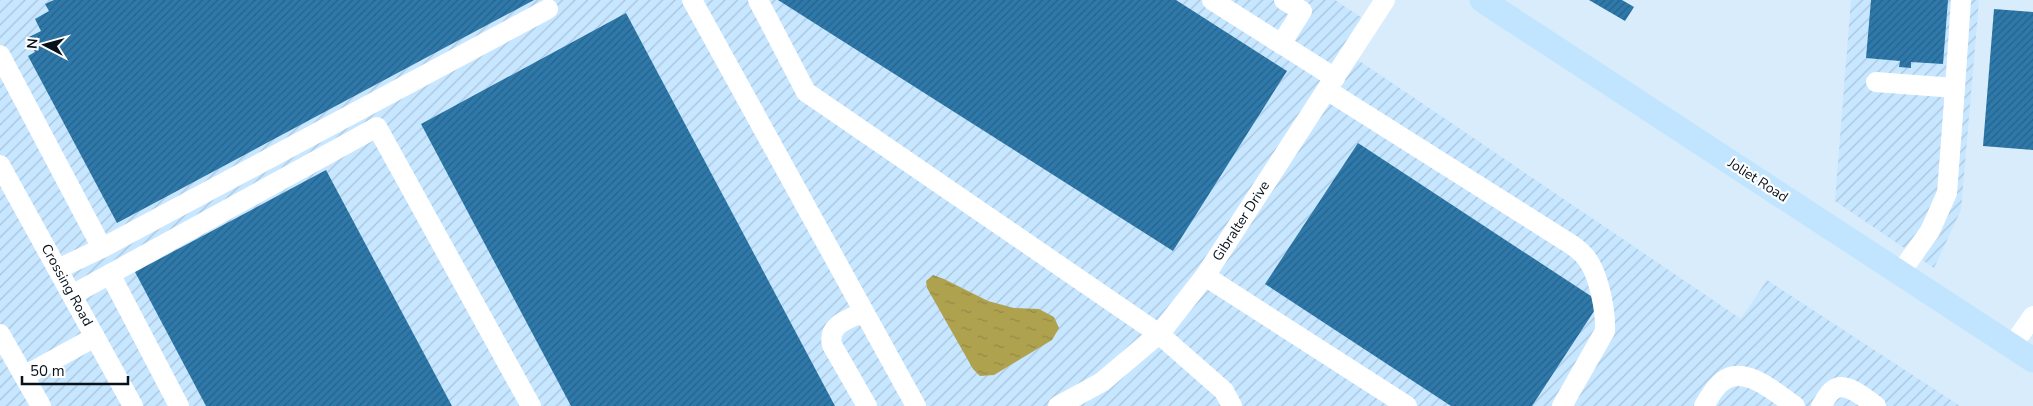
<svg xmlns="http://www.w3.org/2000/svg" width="2033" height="406" viewBox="0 0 2033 406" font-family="'Nunito Sans',sans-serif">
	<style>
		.industrial { fill: url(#industrial-furrows) }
		.water { fill: url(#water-ripples) }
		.building { fill: url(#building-hatch) }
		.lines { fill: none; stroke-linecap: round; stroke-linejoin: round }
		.minor { stroke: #fff; stroke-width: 20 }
		.major { stroke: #c2e5ff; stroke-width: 25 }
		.labels { text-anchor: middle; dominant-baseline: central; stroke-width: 4.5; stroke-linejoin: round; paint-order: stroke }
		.street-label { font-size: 14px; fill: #07121b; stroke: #fff }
	</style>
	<defs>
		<pattern id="industrial-furrows" width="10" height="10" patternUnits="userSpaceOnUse" patternTransform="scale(1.25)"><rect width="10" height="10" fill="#c7e6ff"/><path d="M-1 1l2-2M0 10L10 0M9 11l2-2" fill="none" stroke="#a9c4da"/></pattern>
		<pattern id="water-ripples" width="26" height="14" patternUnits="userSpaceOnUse" patternTransform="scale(1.25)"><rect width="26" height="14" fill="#afa24f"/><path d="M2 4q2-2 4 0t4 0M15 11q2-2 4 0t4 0" fill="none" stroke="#958a44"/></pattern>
		<pattern id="building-hatch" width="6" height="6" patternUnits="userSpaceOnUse" patternTransform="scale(1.25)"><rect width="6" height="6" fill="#2f79aa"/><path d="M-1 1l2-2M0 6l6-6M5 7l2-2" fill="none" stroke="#26628a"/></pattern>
	</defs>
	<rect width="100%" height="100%" fill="#d8ecfb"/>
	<g class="industrial">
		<polygon points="0,0 1335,0 1362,18 1358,60 1741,319 1767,280 1960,406 0,406"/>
		<polygon points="1851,0 1979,0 1961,210 1934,268 1835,201"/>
	</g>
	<polygon class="water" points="933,275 944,279 988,301 1014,308 1039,309 1054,317 1059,328 1052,340 994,375 980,376 973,369 927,288 926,281"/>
	<g class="building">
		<polygon points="54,0 534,0 117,223 28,56 35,52 27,38 41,31 35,19 49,11 45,4"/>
		<polygon points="778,0 1176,0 1287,71 1173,251"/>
		<polygon points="1589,0 1622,0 1634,7 1625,21"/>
		<polygon points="1871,0 1948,0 1943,64 1911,62 1911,68 1899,67 1900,61 1866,58"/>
		<polygon points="1994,9 2033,12 2033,150 1983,146"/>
		<polygon points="626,13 835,406 571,406 421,124"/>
		<polygon points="1358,143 1600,302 1532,406 1451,406 1265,284"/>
		<polygon points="326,170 452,406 206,406 135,272"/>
	</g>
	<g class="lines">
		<g class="minor">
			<polyline points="692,0 916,406"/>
			<polyline points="758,0 806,92 1159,334 1224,391 1232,406"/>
			<polyline points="1212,0 1335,78"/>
			<polyline points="1281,44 1302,11 1284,0"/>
			<polyline points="0,55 102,248 58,269"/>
			<polyline points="1876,82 1955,88 1947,193 1930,231 1900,273"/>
			<polyline points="1955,88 1961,0"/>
			<path d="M1327,90L1572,245C1579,250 1585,255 1589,262C1599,277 1606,312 1605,331L1562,406"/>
			<polyline points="0,165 133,406"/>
			<polyline points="102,248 548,9"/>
			<polyline points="110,274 179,406"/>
			<polyline points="1205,276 1407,406"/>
			<polyline points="72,295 377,127 531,406"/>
			<path d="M864,312C849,319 827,324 832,345L867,406"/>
			<polyline points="0,334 41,406"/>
			<polyline points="2012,346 2033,316"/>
			<polyline points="24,376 95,337"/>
			<polyline points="1058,406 1102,382 1161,332 1205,276 1385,0"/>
			<path d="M1704,406C1709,398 1714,387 1723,381C1745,364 1777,394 1795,406"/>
			<path d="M1821,406C1825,401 1828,393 1833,390C1846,380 1866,399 1876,406"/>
		</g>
		<polyline class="major" points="1482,0 2033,360"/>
	</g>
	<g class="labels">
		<g class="street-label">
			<text transform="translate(1758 180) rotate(33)">Joliet Road</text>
			<text transform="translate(1241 221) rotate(-57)">Gibralter Drive</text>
			<text transform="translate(67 285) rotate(61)">Crossing Road</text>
		</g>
	</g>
	<g transform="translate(45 45) rotate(276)" stroke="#ffffff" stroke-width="4" paint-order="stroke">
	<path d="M0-4L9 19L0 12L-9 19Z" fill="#07121b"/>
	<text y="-8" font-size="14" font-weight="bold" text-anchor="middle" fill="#07121b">N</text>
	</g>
	<path d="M22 376v8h106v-8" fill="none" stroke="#07121b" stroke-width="2.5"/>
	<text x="30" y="376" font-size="15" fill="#07121b" stroke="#ffffff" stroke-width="4" paint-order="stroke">50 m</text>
</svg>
